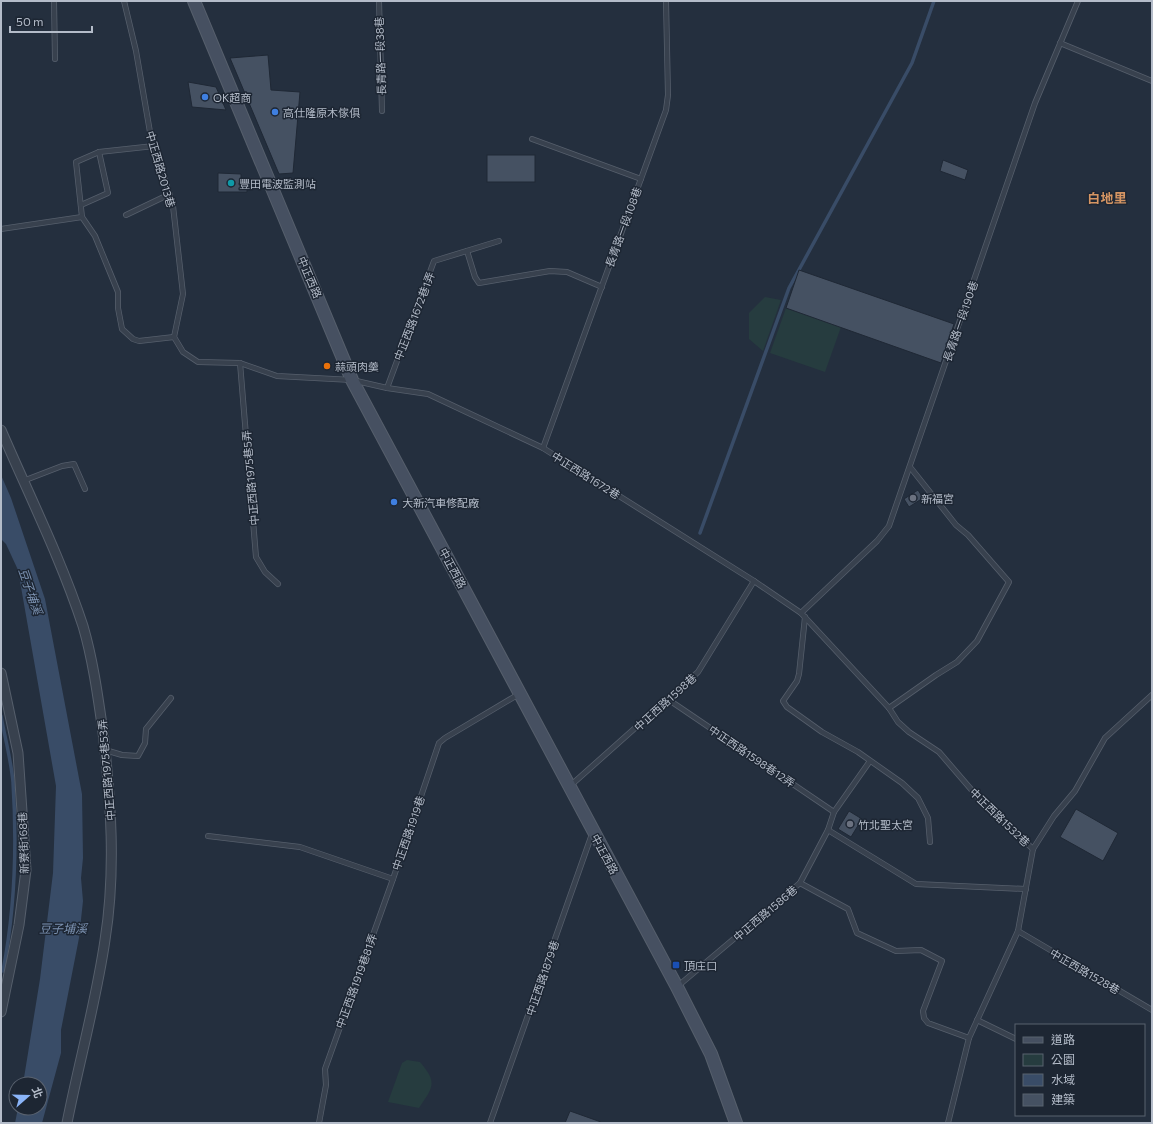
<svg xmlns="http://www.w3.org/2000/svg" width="1153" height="1124" viewBox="0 0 1153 1124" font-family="Commissioner,'Noto Sans TC',sans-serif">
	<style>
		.green { fill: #263c3f }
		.water { fill: #394c67 }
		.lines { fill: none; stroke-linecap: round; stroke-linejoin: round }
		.stream { stroke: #394c67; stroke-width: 3.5 }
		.building { fill: #455162; stroke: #1f2835 }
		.service-casing { stroke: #565f6c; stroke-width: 6 }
		.minor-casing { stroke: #565f6c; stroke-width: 11 }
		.secondary-casing { stroke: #565f6c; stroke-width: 14 }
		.service { stroke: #38414e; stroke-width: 4.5 }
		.minor { stroke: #38414e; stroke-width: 9 }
		.secondary { stroke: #465061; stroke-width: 12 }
		.shop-dot { fill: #3f7fe0; stroke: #1d2633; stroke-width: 1.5 }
		.culture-dot { fill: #0f9aa8; stroke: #1d2633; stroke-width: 1.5 }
		.food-dot { fill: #e8710a; stroke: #1d2633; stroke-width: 1.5 }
		.worship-dot { fill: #6b7280; stroke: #1d2633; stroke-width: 1.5 }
		.transit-dot { fill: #1a4fb4; stroke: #1d2633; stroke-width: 1.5 }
		.labels { text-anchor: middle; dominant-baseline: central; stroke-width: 3; stroke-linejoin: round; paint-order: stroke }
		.street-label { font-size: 11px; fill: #b4bcc9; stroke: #1d2633 }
		.poi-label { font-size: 11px; fill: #b4bcc9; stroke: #1d2633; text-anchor: start }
		.water-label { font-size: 12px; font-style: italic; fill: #7c92b1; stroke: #1d2633 }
		.quarter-label { font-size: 13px; font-weight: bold; fill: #d59563; stroke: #1d2633 }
	</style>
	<rect width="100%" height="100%" fill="#242f3e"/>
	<g class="green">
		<polygon points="765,297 781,300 763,351 749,339 749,313"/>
		<polygon points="786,308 841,327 825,372 770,353"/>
		<path d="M407,1060L420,1062C438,1083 433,1087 419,1108L388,1102L402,1063Z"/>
	</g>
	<polygon class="water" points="1,475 11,498 45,599 82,794 83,858 81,878 83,901 79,938 61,1030 61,1053 42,1123 15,1123 18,1108 40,1108 40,1084 23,1084 40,979 53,873 56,786 18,570 6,544 1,539"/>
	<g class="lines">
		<g class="stream">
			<polyline points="700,533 789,288 912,63 934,1"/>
			<path d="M1,716C5,738 11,760 13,782C17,845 15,909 3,971"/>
		</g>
	</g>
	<g class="building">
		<polygon points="268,55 271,90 300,92 293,173 279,174 230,58"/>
		<polygon points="188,82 216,87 226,110 192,107"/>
		<rect x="487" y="155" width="48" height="27"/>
		<polygon points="943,160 968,170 965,180 940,171"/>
		<polygon points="218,173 241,174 241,183 247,183 247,192 218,192"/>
		<polygon points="799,270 954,324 941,363 786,308"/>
		<polygon points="918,490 923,498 909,507 904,499"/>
		<polygon points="1076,809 1118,833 1103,861 1060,837"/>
		<polygon points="849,811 862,819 851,837 838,829"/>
		<polygon points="570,1111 601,1122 600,1123 565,1123"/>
	</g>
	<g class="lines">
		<defs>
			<g id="service">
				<polyline points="54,1 55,59"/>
				<polyline points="124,1 136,51 150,132 173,206 183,294 174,337"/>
				<polyline points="379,1 382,111"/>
				<polyline points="1060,43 1152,81"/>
				<polyline points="532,139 641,179"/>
				<polyline points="99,152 76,162 82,217 95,236 118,292 118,308 122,329 133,339 139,341 174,337"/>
				<polyline points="81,205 108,193 99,152 154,146"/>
				<polyline points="126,215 170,194"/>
				<polyline points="1,229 82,217"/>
				<polyline points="467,251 475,277 479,283 550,271 567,272 602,287"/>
				<polyline points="174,337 183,352 198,362 240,363 277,376 352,380 387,388 428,394 543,448 754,581 801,613 889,708 898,722 909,732 939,752 982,802 1033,849"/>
				<polyline points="240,363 256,557 265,572 278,584"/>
				<polyline points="387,388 434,261 499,241"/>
				<polyline points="543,448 666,110 668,95 666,1"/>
				<polyline points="23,481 62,466 74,464 85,489"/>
				<polyline points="801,613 877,541 889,526 1035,103 1078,1"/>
				<polyline points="805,617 799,674 797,681 783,701 787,707 822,732 858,752 902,783 918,798 928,818 930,842"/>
				<polyline points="669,700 834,812"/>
				<polyline points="889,708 936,675 957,662 977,641 1009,582 968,535 956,525 910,467"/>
				<polyline points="105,750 122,755 138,756 145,743 146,729 171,698"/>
				<polyline points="570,786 698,672 754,581"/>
				<polyline points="828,830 916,884 1026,889"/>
				<polyline points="208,836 300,847 393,879 439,743 445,738 519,694"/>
				<polyline points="800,883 848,909 857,933 896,951 921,950 942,961 923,1011 924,1018 928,1023 969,1038"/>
				<polyline points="1018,931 1152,1010"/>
				<polyline points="678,986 800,883 828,830 834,812 870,761"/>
				<polyline points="977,1020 1016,1039"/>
				<polyline points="319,1123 326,1085 325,1069 393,879"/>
				<polyline points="490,1123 592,834"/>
				<polyline points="948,1123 969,1038 1018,931 1033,849 1054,816 1075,791 1105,738 1152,695"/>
			</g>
			<g id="minor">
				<path d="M1,430C29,495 61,559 83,626C93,660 98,697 103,732C111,801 116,871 105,940C96,1002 79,1062 67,1123"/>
				<polyline points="1,673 18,753 26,870 19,925 1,1012"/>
			</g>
			<polyline id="secondary" points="194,1 352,380 677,987 711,1054 736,1123"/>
		</defs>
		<use href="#service" class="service-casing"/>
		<use href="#minor" class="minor-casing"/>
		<use href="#secondary" class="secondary-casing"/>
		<use href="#service" class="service"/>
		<use href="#minor" class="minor"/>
		<use href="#secondary" class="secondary"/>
	</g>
	<g class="shop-dot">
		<circle cx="205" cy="97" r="4"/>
		<circle cx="275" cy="112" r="4"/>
		<circle cx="394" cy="502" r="4"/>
	</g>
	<circle class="culture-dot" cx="231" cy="183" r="4"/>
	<circle class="food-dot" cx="327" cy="366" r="4"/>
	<g class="worship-dot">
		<circle cx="913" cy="498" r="4"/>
		<circle cx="850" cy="824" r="4"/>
	</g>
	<rect class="transit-dot" x="672" y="961" width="8" height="8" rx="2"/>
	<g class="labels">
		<g class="street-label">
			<text transform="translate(380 56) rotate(-92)">長青路一段38巷</text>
			<text transform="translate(161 169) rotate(74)">中正西路2013巷</text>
			<text transform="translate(623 227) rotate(-70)">長青路一段108巷</text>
			<text transform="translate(310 277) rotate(67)">中正西路</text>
			<text transform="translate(414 316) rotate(-69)">中正西路1672巷1弄</text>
			<text transform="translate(960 321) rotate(-71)">長青路一段190巷</text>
			<text transform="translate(586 475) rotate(32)">中正西路1672巷</text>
			<text transform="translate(250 478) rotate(-95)">中正西路1975巷5弄</text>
			<text transform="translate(453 568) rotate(62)">中正西路</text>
			<text transform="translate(665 702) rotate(-42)">中正西路1598巷</text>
			<text transform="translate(752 756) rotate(34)">中正西路1598巷12弄</text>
			<text transform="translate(106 770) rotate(-95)">中正西路1975巷53弄</text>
			<text transform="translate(1000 817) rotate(44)">中正西路1532巷</text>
			<text transform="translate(408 833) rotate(-71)">中正西路1919巷</text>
			<text transform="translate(23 843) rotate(-92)">新寮街168巷</text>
			<text transform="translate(605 854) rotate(62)">中正西路</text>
			<text transform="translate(765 913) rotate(-40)">中正西路1586巷</text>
			<text transform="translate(1085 971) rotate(30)">中正西路1528巷</text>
			<text transform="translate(542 978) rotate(-71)">中正西路1879巷</text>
			<text transform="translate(356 981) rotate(-70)">中正西路1919巷81弄</text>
		</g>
		<g class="poi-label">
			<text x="213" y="97">OK超商</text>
			<text x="283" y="112">高仕隆原木傢俱</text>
			<text x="239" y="183">豐田電波監測站</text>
			<text x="335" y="366">蒜頭肉羹</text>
			<text x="921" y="498">新福宮</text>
			<text x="402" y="502">大新汽車修配廠</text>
			<text x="858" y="824">竹北聖太宮</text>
			<text x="684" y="965">頂庄口</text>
		</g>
		<g class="water-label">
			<text transform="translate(31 591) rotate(71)">豆子埔溪</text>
			<text x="63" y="928">豆子埔溪</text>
		</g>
		<g class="quarter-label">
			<text x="1107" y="198">白地里</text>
		</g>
	</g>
	<rect width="1153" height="1124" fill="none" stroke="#b4bcc9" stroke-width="4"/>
	<rect x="1015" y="1024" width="130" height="92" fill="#1d2633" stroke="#59626f"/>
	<rect x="1023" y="1037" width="20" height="6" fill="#465061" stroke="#59626f"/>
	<text x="1051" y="1044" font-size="12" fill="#b4bcc9">道路</text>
	<rect x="1023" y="1054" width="20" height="12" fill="#263c3f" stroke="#59626f"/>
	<text x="1051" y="1064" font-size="12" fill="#b4bcc9">公園</text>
	<rect x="1023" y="1074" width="20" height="12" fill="#394c67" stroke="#59626f"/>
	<text x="1051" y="1084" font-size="12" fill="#b4bcc9">水域</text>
	<rect x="1023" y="1094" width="20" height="12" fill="#455162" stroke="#59626f"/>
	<text x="1051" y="1104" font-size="12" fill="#b4bcc9">建築</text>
	<g transform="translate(28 1096) rotate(70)"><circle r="19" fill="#1d2633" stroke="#59626f"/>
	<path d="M0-3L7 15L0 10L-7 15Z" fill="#8ab4f8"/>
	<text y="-6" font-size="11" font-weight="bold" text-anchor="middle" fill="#b4bcc9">北</text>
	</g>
	<path d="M10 26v6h82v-6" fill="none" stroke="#b4bcc9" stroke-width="2"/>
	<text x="16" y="26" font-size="12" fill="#b4bcc9" stroke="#1d2633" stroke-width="3" paint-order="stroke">50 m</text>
</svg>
